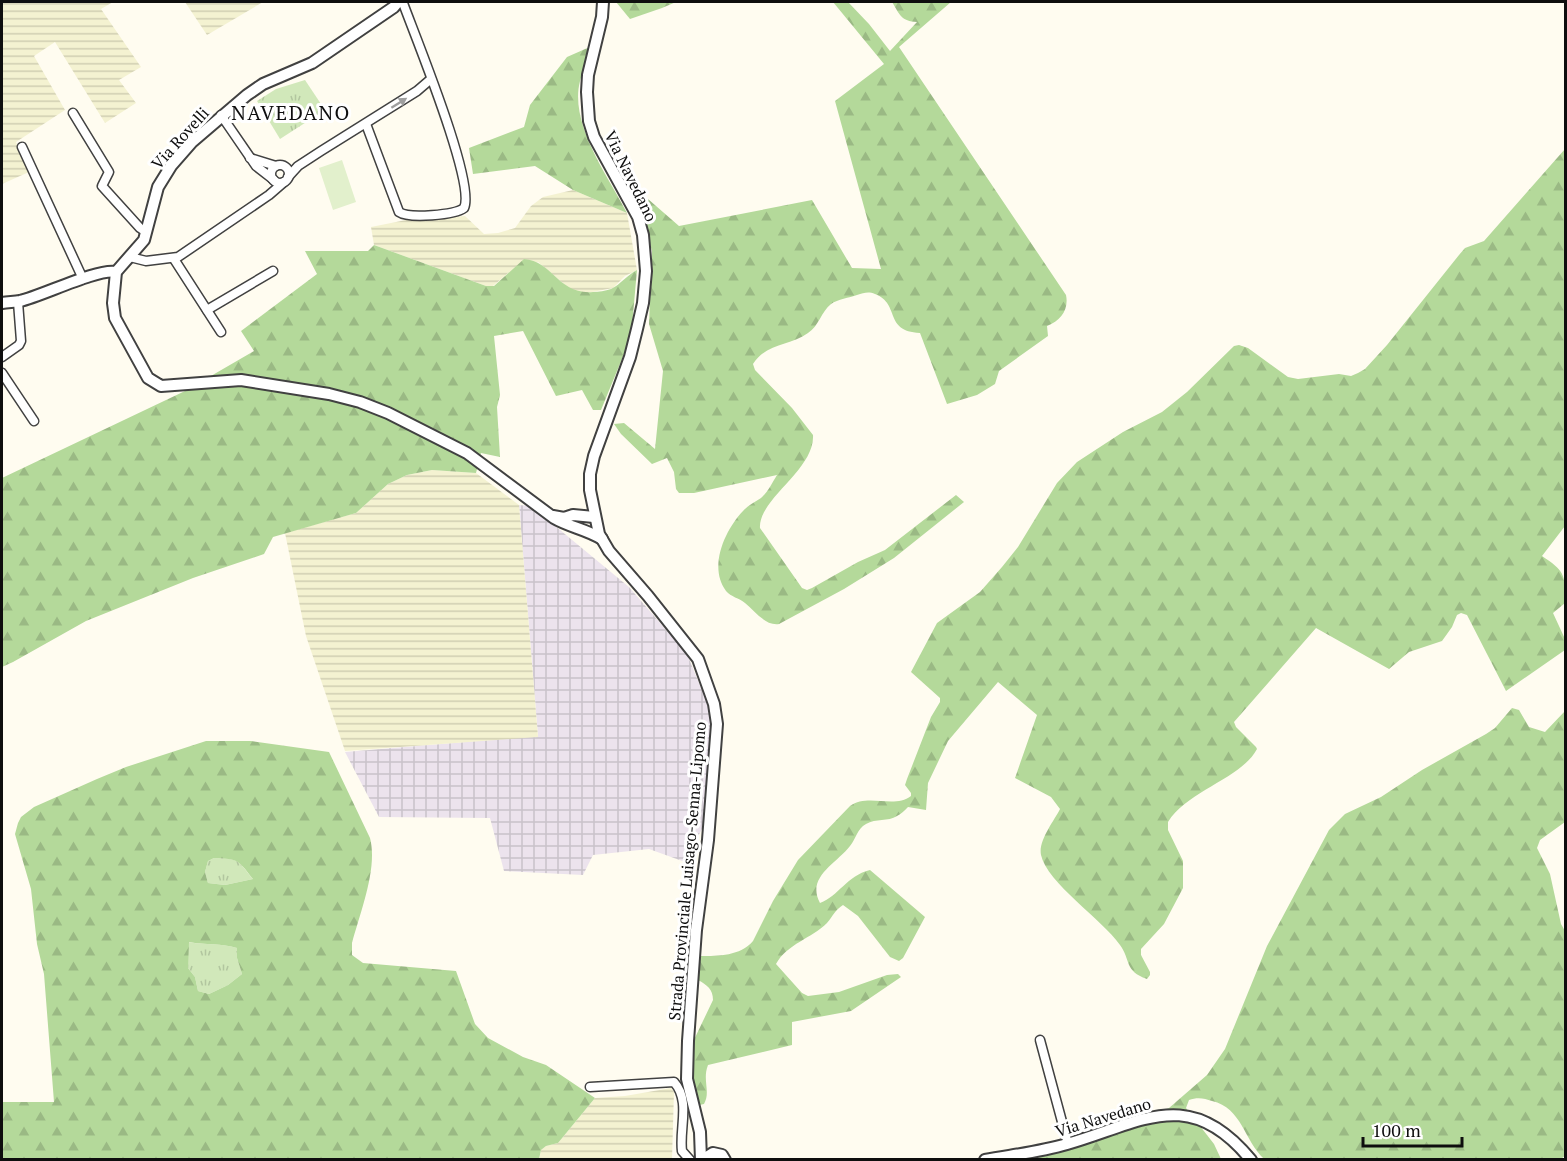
<svg xmlns="http://www.w3.org/2000/svg" width="1567" height="1161" viewBox="0 0 1567 1161" font-family="'PT Serif',serif">
	<style>
		.industrial { fill: url(#industrial-grid) }
		.farmland { fill: url(#farmland-rules) }
		.grass { fill: url(#grass-tufts) }
		.forest { fill: url(#forest-firs); fill-rule: evenodd }
		.pitch { fill: #e2f0cc }
		.lines { fill: none; stroke-linecap: round; stroke-linejoin: round }
		.minor-casing { stroke: #414141; stroke-width: 11 }
		.tertiary-casing { stroke: #414141; stroke-width: 14 }
		.minor { stroke: #fff; stroke-width: 8 }
		.tertiary { stroke: #fff; stroke-width: 10 }
		.oneway { fill: #9f9f9f }
		.labels { text-anchor: middle; dominant-baseline: central; stroke-width: 6; stroke-linejoin: round; paint-order: stroke }
		.street-label { font-size: 16px; fill: #0e0e0e; stroke: #fff }
		.quarter-label { font-size: 20px; letter-spacing: 1.5px; fill: #0e0e0e; stroke: #fff }
	</style>
	<defs>
		<pattern id="industrial-grid" width="8" height="8" patternUnits="userSpaceOnUse" patternTransform="scale(1.5)"><rect width="8" height="8" fill="#ece3ed"/><path d="M0 4h8M4 0v8" fill="none" stroke="#c9c2ca"/></pattern>
		<pattern id="farmland-rules" width="6" height="5" patternUnits="userSpaceOnUse" patternTransform="scale(1.5)"><rect width="6" height="5" fill="#f4f2d1"/><path d="M0 2.5h6" fill="none" stroke="#d0ceb2"/></pattern>
		<pattern id="grass-tufts" width="24" height="20" patternUnits="userSpaceOnUse" patternTransform="scale(1.5)"><rect width="24" height="20" fill="#d1e8ba"/><path d="M3 7l-1-3M5 7V3M7 7l1-3M15 17l-1-3M17 17v-4M19 17l1-3" fill="none" stroke="#b2c69f"/></pattern>
		<pattern id="forest-firs" width="22" height="20" patternUnits="userSpaceOnUse" patternTransform="scale(1.5)"><rect width="22" height="20" fill="#b4d99a"/><path d="M5 1l3.5 6h-7zM16 11l3.5 6h-7z" fill="#9ab984"/></pattern>
	</defs>
	<rect width="100%" height="100%" fill="#fffcf0"/>
	<polygon class="industrial" points="519,505 531,506 629,587 687,654 711,712 706,821 685,862 649,849 593,855 583,875 504,871 490,818 379,817 345,752 538,736"/>
	<g class="farmland">
		<polygon points="2,2 113,2 101,9 141,67 119,80 136,103 105,123 55,42 34,56 65,110 16,142 29,172 2,184"/>
		<polygon points="185,2 263,2 207,35"/>
		<polygon points="573,190 627,213 637,270 625,276 613,288 587,293 571,290 538,262 508,273 493,286 486,286 374,245 371,227 406,220 465,216 484,234 498,233 515,228 531,206 543,197"/>
		<polygon points="432,470 476,473 519,505 538,737 345,751 306,636 285,533 356,513 388,484 407,475"/>
		<polygon points="671,1088 674,1092 672,1159 539,1160 541,1150 546,1146 558,1143 595,1098 625,1096"/>
	</g>
	<g class="grass">
		<polygon points="305,80 325,110 280,139 257,101 276,89"/>
		<path d="M214,858C241,859 237,860 253,879L225,885L208,883L205,872L208,861Z"/>
		<path d="M188,942C205,945 222,943 237,948V958L242,974L228,985L209,994L198,991L195,977L188,968Z"/>
	</g>
	<g class="forest">
		<polygon points="616,2 676,2 662,8 630,19"/>
		<path d="M833,2H848L869,24L890,51L917,22C901,21 900,15 892,2H951L899,47L1066,295C1069,309 1061,321 1047,326L1048,336L999,371L995,384L977,395L947,404L920,333C883,331 901,304 875,294C868,291 864,293 857,295C849,298 838,299 831,304C821,312 819,326 808,333C790,346 766,343 753,364L755,370L792,408L813,435C815,470 758,499 760,528L802,588L807,590L812,588L858,562L885,550L956,495L964,502L894,558L844,589L779,624C765,626 755,611 745,603C739,598 731,597 726,591C708,567 725,530 743,511C748,505 755,502 761,498C768,492 772,483 777,475L694,493H679L676,489L674,472L667,458L652,464L621,434L614,424L624,423L655,449L663,371L649,324L652,251L639,203L648,199L679,226L812,200L852,268L881,269L835,101L884,64Z"/>
		<path d="M592,46C588,57 583,69 580,81C569,124 608,176 627,213L573,190L535,166L473,174L469,148L524,127L530,105L567,57Z"/>
		<path d="M1565,149V526L1542,556C1566,572 1565,575 1565,603L1553,613L1565,639V650L1506,691L1467,615L1461,613L1457,615L1452,627L1442,641L1409,652L1389,669L1316,628L1234,722L1236,727L1256,747L1257,749C1241,779 1188,790 1168,822V830L1183,861V888L1164,924L1141,949V955L1150,972V975L1147,979C1124,971 1131,960 1120,945C1102,919 1047,883 1041,855C1038,841 1054,821 1060,809L1051,797L1015,778L1037,715L998,682L948,741L928,783L926,810L908,807C905,810 901,814 897,816C888,822 876,818 866,824C857,829 856,839 850,846C836,864 806,877 820,903C839,896 846,876 870,870L925,917L903,958L899,961L890,957L858,916L843,905C835,910 833,916 827,923C812,938 787,944 776,964L802,993L808,996L839,992L887,975L898,974L901,977L851,1011L792,1022V1045L708,1065C702,1080 711,1092 704,1104L690,1107L692,1044L713,1000C713,989 707,985 698,980L700,956C719,956 740,956 753,941L773,901L798,860L850,806C868,793 894,809 911,796V793L905,785L907,779L931,717L940,702V698L911,672L937,623L980,592L1002,567L1018,547L1057,483L1077,462L1123,432L1162,412L1187,392L1234,346L1239,345L1248,348L1288,377L1298,379L1339,374L1351,376L1358,373L1365,369L1387,345L1459,255L1465,248L1484,241Z"/>
		<path d="M374,245L486,286H494L524,259C553,261 558,295 593,292C599,292 605,291 611,289C621,284 627,275 637,270L631,337L601,410H593L582,390L556,396L523,331L494,336L500,395L497,407L500,457L481,453L476,473L432,470L407,475L388,484L356,513L273,537L264,554L193,578L86,621L13,662L2,667V478L185,391L254,351L241,331L317,274L305,251H368Z"/>
		<path d="M1512,708L1519,710L1529,727L1545,732L1565,711V822L1540,840L1537,848L1550,874L1561,924L1565,931L1566,1155L1561,1159H1264C1244,1140 1242,1108 1212,1101C1204,1098 1197,1097 1189,1100L1186,1108L1214,1144L1221,1159L1033,1160L1110,1128L1169,1108L1207,1075L1225,1049L1267,946L1329,830L1345,814L1381,797L1422,770L1486,734L1495,728Z"/>
		<path d="M206,741H251L329,752L370,838C378,868 360,913 352,943V955L363,963L456,971L475,1024L488,1038L523,1057L546,1065L595,1098L558,1143L546,1146L541,1150L539,1159H2V1102H54L44,974L37,944L31,889L15,834L18,823L21,817L34,807L97,779L126,767ZM214,858C239,859 238,860 253,879L225,885L208,883L205,872L208,861ZM189,942C205,945 222,943 237,948V958L242,974L228,985L209,994L198,991L195,977L188,968Z"/>
	</g>
	<polygon class="pitch" points="342,160 356,202 333,210 319,168"/>
	<g class="lines">
		<defs>
			<g id="minor">
				<polyline points="73,113 109,172 102,186 140,228 146,232"/>
				<polyline points="221,115 256,166 274,180"/>
				<path d="M366,124L399,212C409,219 455,215 464,208C476,184 415,36 403,3L401,2"/>
				<polyline points="22,147 83,279"/>
				<polyline points="250,158 276,166"/>
				<circle cx="280" cy="174" r="9"/>
				<polyline points="288,177 298,166 321,151 417,91 431,79"/>
				<polyline points="130,257 146,261 178,257 269,195 284,182"/>
				<polyline points="174,259 221,332"/>
				<polyline points="207,310 273,271"/>
				<polyline points="2,357 19,345 21,341 18,302"/>
				<polyline points="2,373 34,421"/>
				<polyline points="1040,1040 1068,1144"/>
				<path d="M590,1087L674,1082C691,1101 679,1128 682,1151L690,1160"/>
			</g>
			<g id="tertiary">
				<path d="M398,2L394,7L312,63L263,84L247,95L192,142L171,166L158,187L144,240L116,272L113,303L115,318L148,378L161,386L241,380L329,394L360,402L388,413L467,453L554,518C569,527 586,529 602,539"/>
				<polyline points="603,2 602,17 588,75 587,92 589,121 594,137 638,217 643,235 646,271 643,303 637,329 630,357 594,456 590,474 590,490 599,534 609,551 648,596 698,659 714,704 717,724 708,840 696,930 688,1041 687,1079 700,1132 701,1160"/>
				<path d="M2,303C8,302 14,302 20,301C42,296 98,268 116,272"/>
				<polyline points="553,516 564,518 573,515 594,517"/>
				<polyline points="702,1160 713,1153 722,1155 725,1160"/>
				<path d="M985,1160C1012,1155 1040,1152 1067,1144C1141,1123 1189,1084 1251,1160"/>
			</g>
		</defs>
		<use href="#minor" class="minor-casing"/>
		<use href="#tertiary" class="tertiary-casing"/>
		<use href="#minor" class="minor"/>
		<use href="#tertiary" class="tertiary"/>
	</g>
	<defs><path id="oneway-solid" d="M-6-.8H1V-3.2L6.5 0L1 3.2V.8H-6Z" transform="scale(1.5)"/></defs>
	<use class="oneway" href="#oneway-solid" transform="translate(399 103) rotate(-32)"/>
	<g class="labels">
		<g class="street-label">
			<text transform="translate(180 138) rotate(-48)">Via Rovelli</text>
			<text transform="translate(631 176) rotate(64)">Via Navedano</text>
			<text transform="translate(687 871) rotate(-85)">Strada Provinciale Luisago-Senna-Lipomo</text>
			<text transform="translate(1103 1117) rotate(-17)">Via Navedano</text>
		</g>
		<g class="quarter-label">
			<text x="291" y="112">NAVEDANO</text>
		</g>
	</g>
	<rect width="1567" height="1161" fill="none" stroke="#0e0e0e" stroke-width="6"/>
	<path d="M1363 1137v9h99v-9" fill="none" stroke="#0e0e0e" stroke-width="3"/>
	<text x="1372" y="1137" font-size="18" fill="#0e0e0e" stroke="#ffffff" stroke-width="4.5" paint-order="stroke">100 m</text>
</svg>
